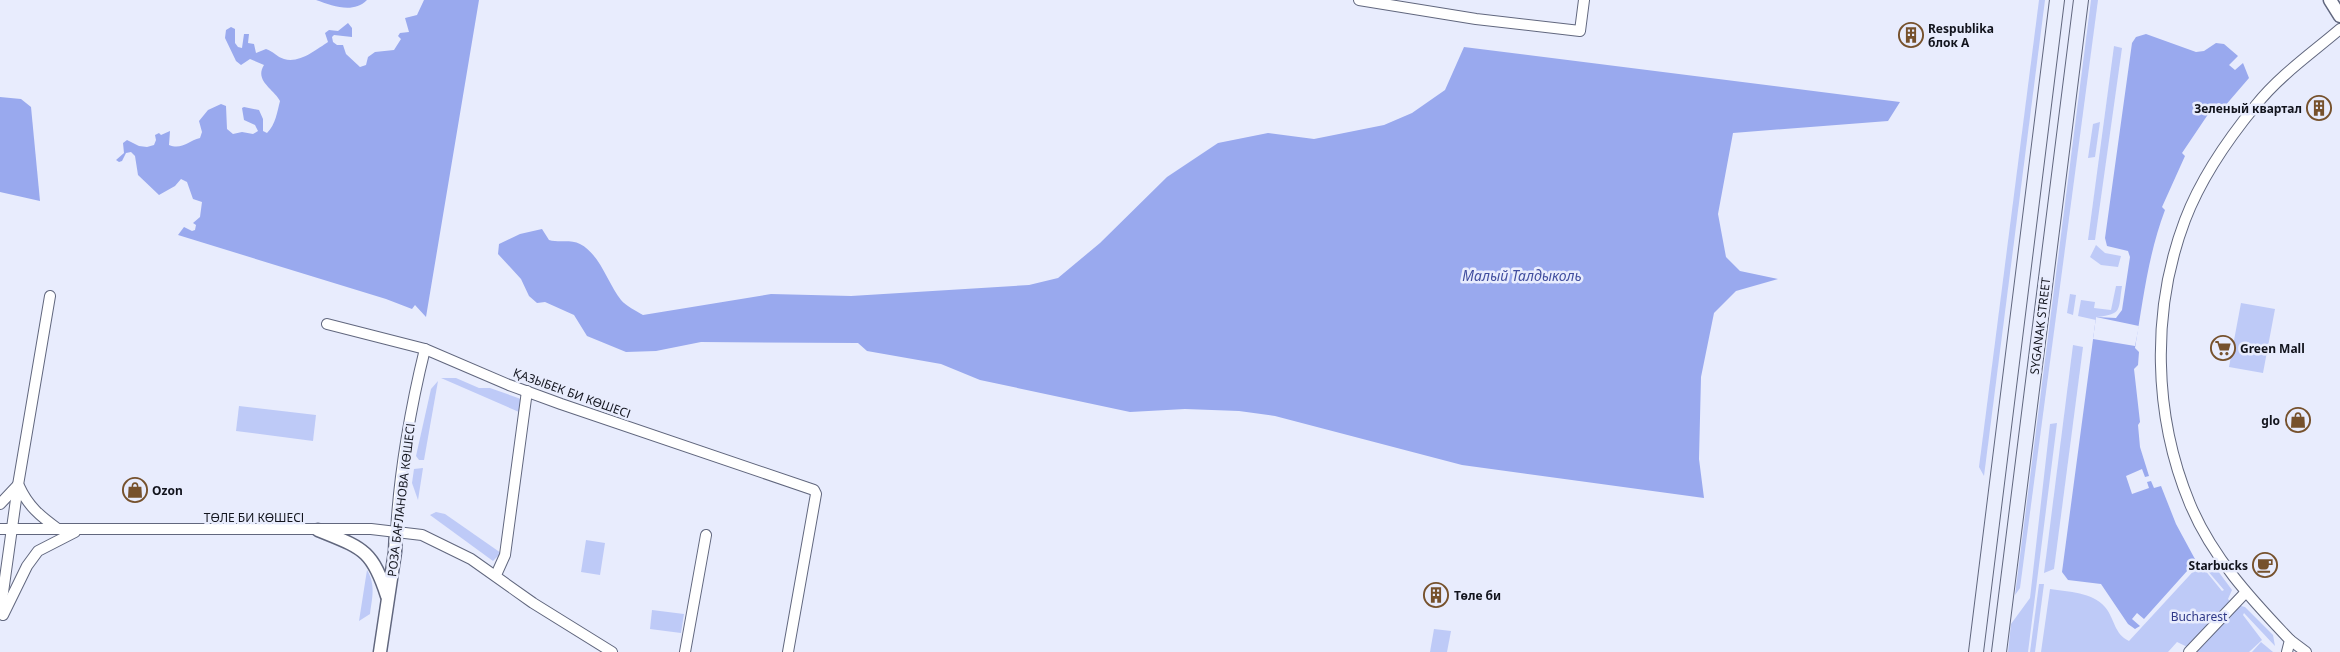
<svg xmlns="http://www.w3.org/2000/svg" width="2340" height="652" viewBox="0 0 2340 652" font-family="'Noto Sans',sans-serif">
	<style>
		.green { fill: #becaf7 }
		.water { fill: #99a9ee }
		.pier { fill: #e8ecfd }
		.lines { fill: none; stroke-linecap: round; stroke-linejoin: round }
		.minor-casing { stroke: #61677e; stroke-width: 12 }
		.tertiary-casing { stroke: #61677e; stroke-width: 15 }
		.secondary-casing { stroke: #61677e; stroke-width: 16 }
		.minor { stroke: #fff; stroke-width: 10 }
		.tertiary { stroke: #fff; stroke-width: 12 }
		.secondary { stroke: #eaeefd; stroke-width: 14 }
		.labels { text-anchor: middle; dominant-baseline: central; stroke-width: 5; stroke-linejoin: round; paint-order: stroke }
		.poi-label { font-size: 12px; font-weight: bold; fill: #12141d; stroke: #e8ecfd; text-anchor: start }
		.street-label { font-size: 12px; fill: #12141d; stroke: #e8ecfd }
		.park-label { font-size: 12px; fill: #303988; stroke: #e8ecfd }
		.water-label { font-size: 14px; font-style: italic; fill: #414e9f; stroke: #e8ecfd }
	</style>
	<rect width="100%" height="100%" fill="#e8ecfd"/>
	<g class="green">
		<polygon points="2039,0 2045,0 1984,476 1979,467"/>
		<polygon points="2091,0 2098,0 2020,588 2015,595"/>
		<polygon points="2114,46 2122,48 2095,240 2088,240"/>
		<polygon points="2100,122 2095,157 2088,158 2093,124"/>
		<polygon points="2096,245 2105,253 2121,256 2118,267 2101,265 2090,257"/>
		<path d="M2116,286H2122C2118,310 2123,314 2097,317L2096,320L2078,316L2081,300L2095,302L2094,308L2111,310Z"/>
		<polygon points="2070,294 2076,295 2073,315 2067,313"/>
		<polygon points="2241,303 2275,309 2263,373 2229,367"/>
		<polygon points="2073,345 2083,347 2054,569 2044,573"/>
		<polygon points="441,378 456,378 479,388 490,388 521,399 519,412"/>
		<polygon points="438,381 424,460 419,460 416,456 431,389"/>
		<polygon points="239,406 316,415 313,441 236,431"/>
		<polygon points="2057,423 2028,652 2008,652 2011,624 2030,598 2050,424"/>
		<polygon points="423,468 418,500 412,483 414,469"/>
		<polygon points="436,512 445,514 501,553 493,561 430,515"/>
		<polygon points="586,540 605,543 600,575 581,572"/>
		<path d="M2212,563L2232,590L2228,599L2235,607L2237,605L2245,607L2273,635L2275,646L2244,613L2243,615L2262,640L2249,652H2198L2177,642L2168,652H2041L2050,589C2069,592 2092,592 2105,607C2115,619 2114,634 2129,641L2200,564L2222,591L2224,590L2207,570Z"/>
		<path d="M367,570C376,585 372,598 370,614L359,621Z"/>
		<polygon points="2039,584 2044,584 2035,652 2030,652"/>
		<polygon points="652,610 684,614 681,633 650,629"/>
		<polygon points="1434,629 1451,631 1447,652 1430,652"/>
		<polygon points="2261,642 2273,652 2252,652"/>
	</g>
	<g class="water">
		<path d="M316,0H367C353,14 333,6 316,0Z"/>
		<path d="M424,0H479L426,317L415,305L412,309L386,299L178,235L184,227L192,231L195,230L196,225L193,223L200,217L202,202L193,199L187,182L181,179L175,186L159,195L138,175L135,156L131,152L126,153L122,161L119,162L116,160L124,153L123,143L127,140L139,146L147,147L154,145L156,140L155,135L159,133L161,135L170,131L169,145C182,150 188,141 200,138L202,132L199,121L208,110L221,104L226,106L227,129L233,134L242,132L253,134L258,131L255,125L244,120L242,108L244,107L259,110L263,119V131L267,133C276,124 277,112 280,101C274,89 254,81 264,65L250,59L241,65L236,61L225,38L226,30L231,27L235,29V43L238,47L242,48L244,34H249L248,43L254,44L256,53L266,49C273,51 277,57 284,59C299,64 317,49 328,42L325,33L329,30L338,31L348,23L352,28V37L334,35L332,37L333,42L337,45H343L346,54L360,67L366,65L368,57L375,52L394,50L401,39L398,36L400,33L409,32L405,18L417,15Z"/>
		<path d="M2146,34L2196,52L2204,51L2216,43L2224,44L2238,56L2229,65L2235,70L2243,63L2249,78L2224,107L2219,103L2215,104L2182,153L2185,156L2162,207L2165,210C2148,255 2143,301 2135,348L2139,352L2138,365L2134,369L2140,422L2138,425L2140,447L2149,476L2145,477L2142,469L2126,476L2132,494L2149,488L2147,482L2151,481L2154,488L2161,486L2176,524L2196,561L2144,619L2137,613L2132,619L2140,626L2135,629L2128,624L2101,584L2068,580L2062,572L2096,317L2116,318L2122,310L2130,257L2128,251L2107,246L2105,238L2132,43L2136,37Z"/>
		<path d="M1464,47L1900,102L1888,121L1733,133L1718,214L1726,257L1740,271L1778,279L1736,291L1714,313L1701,377L1699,459L1704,498L1462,465L1275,416L1239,411L1185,409L1130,412L980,380L941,364L867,351L858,343L701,342L656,351L626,352L587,336L574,315L545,302L537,303L529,296L521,279L498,254L499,244L520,234L542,229L549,240C559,243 571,239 580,244C600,254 608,284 621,300C626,306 636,311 643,315L771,294L851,296L1029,285L1058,278L1100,243L1167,177L1218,143L1268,133L1314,139L1384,125L1412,113L1445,90Z"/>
		<polygon points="0,97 21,99 31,107 40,201 0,192"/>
	</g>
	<polygon class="pier" points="2096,317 2139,326 2135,346 2093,339"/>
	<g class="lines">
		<defs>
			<g id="minor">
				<polyline points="1359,0 1476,19 1580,31 1584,0"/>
				<polyline points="327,324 425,349 509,385 561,404 814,490 816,494 788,652"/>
				<path d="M19,486C28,506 40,516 58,529"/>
				<polyline points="0,504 18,485"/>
				<polyline points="0,529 371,529 422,535 471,559 533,603 612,652"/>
				<path d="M396,532C399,474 411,405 425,349"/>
				<polyline points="496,575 505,555 527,391"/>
				<polyline points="0,614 18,485 50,296"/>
				<polyline points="3,615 27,566 38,551 75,532"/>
				<polyline points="2290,640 2306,652"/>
				<polyline points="685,652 706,535"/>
				<polyline points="2189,652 2245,593"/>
				<path d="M2287,652L2290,640C2251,599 2212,557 2190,504C2153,415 2151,310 2185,220C2201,178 2228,139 2256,105C2280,75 2312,53 2340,29"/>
			</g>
			<g id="tertiary">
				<polyline points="2330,0 2340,16"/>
				<path d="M318,530C362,548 372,549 387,596"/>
				<polyline points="380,652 395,552 396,532"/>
			</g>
			<g id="secondary">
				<polyline points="1976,652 2057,0"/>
				<polyline points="1999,652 2081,0"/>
			</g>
		</defs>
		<use href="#minor" class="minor-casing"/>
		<use href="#tertiary" class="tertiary-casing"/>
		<use href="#secondary" class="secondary-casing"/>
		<use href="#minor" class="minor"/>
		<use href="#tertiary" class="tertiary"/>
		<use href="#secondary" class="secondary"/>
	</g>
	<defs>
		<symbol id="building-ring" viewBox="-11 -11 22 22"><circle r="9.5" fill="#e8ecfd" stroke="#76512c" stroke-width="1.5"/><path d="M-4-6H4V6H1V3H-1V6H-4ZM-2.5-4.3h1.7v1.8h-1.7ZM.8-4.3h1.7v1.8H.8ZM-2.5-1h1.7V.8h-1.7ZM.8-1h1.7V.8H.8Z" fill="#76512c"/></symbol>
		<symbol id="supermarket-ring" viewBox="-11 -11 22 22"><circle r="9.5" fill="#e8ecfd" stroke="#76512c" stroke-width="1.5"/><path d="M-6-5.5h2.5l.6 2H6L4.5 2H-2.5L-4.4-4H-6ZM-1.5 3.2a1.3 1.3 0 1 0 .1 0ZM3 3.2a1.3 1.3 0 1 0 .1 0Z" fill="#76512c"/></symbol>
		<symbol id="shop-ring" viewBox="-11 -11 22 22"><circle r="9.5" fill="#e8ecfd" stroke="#76512c" stroke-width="1.5"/><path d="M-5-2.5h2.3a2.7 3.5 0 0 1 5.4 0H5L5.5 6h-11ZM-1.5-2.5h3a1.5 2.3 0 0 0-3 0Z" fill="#76512c"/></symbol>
		<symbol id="cafe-ring" viewBox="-11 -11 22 22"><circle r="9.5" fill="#e8ecfd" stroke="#76512c" stroke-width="1.5"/><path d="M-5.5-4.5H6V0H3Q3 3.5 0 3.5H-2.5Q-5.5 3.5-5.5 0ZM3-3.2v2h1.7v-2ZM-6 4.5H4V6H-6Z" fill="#76512c"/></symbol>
	</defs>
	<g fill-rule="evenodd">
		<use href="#building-ring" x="1897" y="21" width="28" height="28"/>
		<use href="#building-ring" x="2305" y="94" width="28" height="28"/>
		<use href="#supermarket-ring" x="2209" y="334" width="28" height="28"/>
		<use href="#shop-ring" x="2284" y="406" width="28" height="28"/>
		<use href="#shop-ring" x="121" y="476" width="28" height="28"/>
		<use href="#cafe-ring" x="2251" y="551" width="28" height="28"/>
		<use href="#building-ring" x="1422" y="581" width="28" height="28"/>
	</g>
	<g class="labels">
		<g class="poi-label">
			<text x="1928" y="28">Respublika<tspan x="1928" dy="14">блок А</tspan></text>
			<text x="2302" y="108" text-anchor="end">Зеленый квартал</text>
			<text x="2240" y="348">Green Mall</text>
			<text x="2280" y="420" text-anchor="end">glo</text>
			<text x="152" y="490">Ozon</text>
			<text x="2248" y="565" text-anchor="end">Starbucks</text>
			<text x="1454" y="595">Төле би</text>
		</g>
		<g class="street-label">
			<text transform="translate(2040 326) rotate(-83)">SYGANAK STREET</text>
			<text transform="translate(572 393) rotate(20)">ҚАЗЫБЕК БИ КӨШЕСІ</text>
			<text transform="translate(401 500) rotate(-83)">РОЗА БАҒЛАНОВА КӨШЕСІ</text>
			<text x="254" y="517">ТӨЛЕ БИ КӨШЕСІ</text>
		</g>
		<g class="park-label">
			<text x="2199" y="616">Bucharest</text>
		</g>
		<g class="water-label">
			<text x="1522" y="275">Малый Талдыколь</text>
		</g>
	</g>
</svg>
